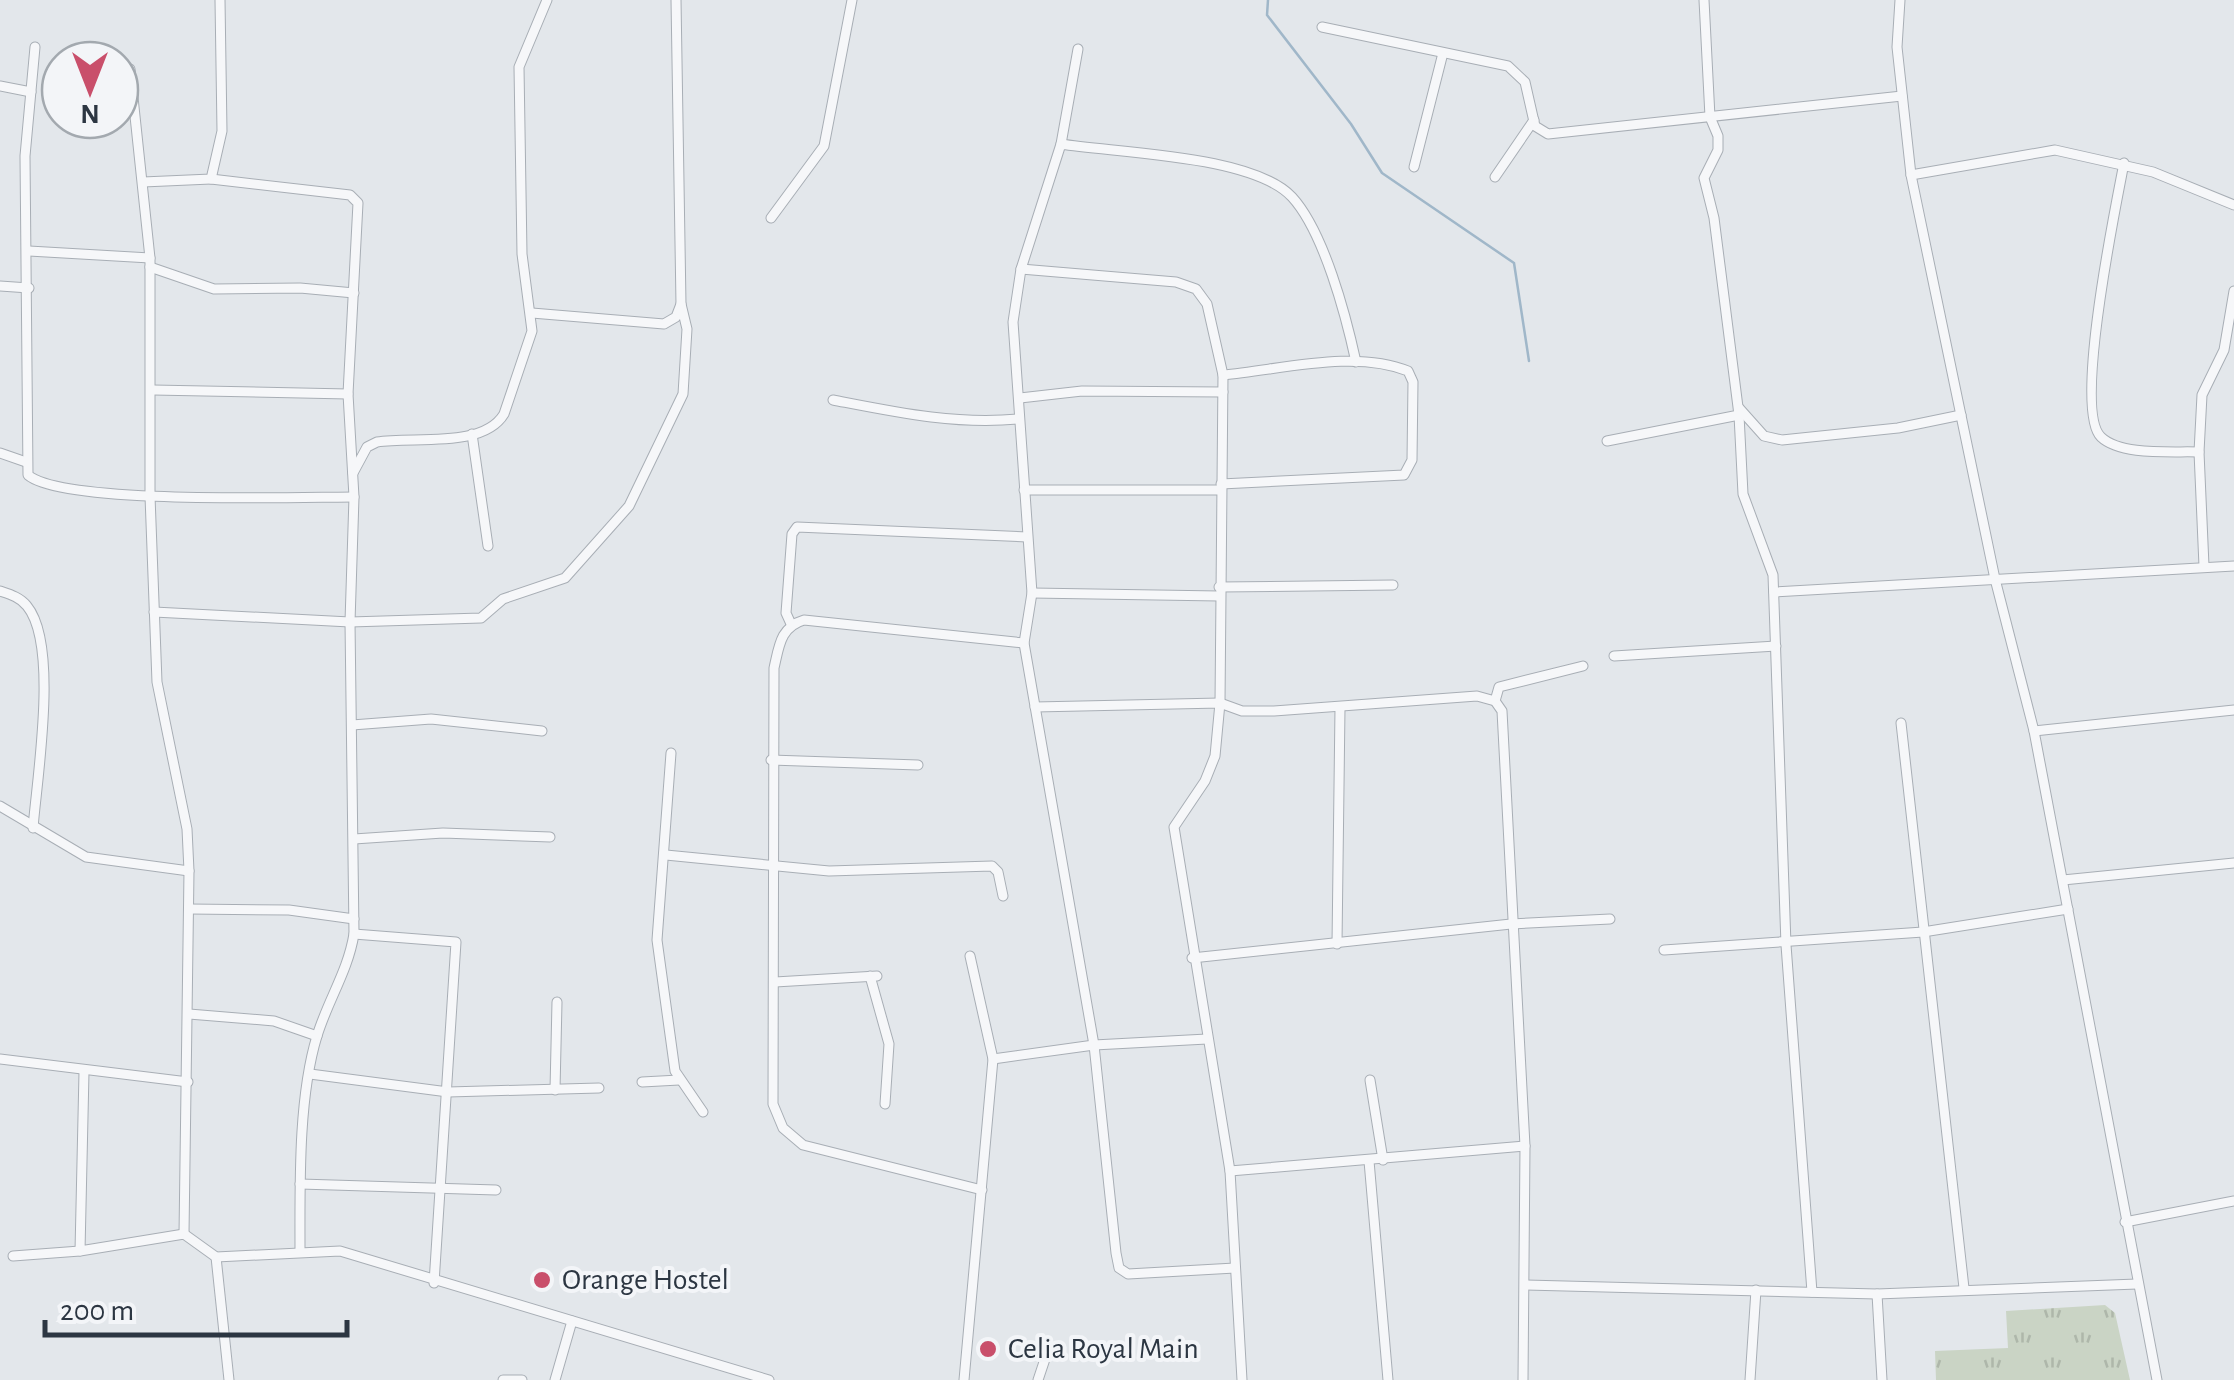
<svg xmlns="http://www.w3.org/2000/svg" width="2234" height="1380" viewBox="0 0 2234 1380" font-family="'Alegreya Sans',sans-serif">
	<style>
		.grass { fill: url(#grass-tufts) }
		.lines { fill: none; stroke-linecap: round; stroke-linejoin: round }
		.stream { stroke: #a0b7c9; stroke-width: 2.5 }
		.minor-casing { stroke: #a8aeb5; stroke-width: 11 }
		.minor { stroke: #f6f7f9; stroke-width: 9 }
		.poi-dot { fill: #c94f6b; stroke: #f3f5f8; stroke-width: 4 }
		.labels { text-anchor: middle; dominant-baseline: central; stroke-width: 8; stroke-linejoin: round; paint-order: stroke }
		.poi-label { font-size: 30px; fill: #2c3642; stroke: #f3f5f8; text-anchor: start }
	</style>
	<defs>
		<pattern id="grass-tufts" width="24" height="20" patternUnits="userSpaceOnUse" patternTransform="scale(2.5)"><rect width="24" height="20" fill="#cad4c5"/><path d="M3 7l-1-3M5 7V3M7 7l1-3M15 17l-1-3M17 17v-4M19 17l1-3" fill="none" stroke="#aeb7aa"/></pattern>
	</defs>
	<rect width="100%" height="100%" fill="#e3e7eb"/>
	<polygon class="grass" points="2105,1305 2115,1313 2130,1380 1936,1380 1935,1351 2008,1348 2006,1311"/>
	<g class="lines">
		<polyline class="stream" points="1268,0 1267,15 1351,124 1382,173 1514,263 1529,361"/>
		<defs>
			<g id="minor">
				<polyline points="1704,0 1710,117 1718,136 1718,150 1704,178 1714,218 1739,415 1743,494 1773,575 1786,945 1812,1292"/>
				<polyline points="1900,0 1897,47 1911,175 1995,579 2034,731 2157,1380"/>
				<polyline points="1322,27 1508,66 1525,82 1535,126 1548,134 1902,96"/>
				<path d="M35,47L25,156L28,475C63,505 298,497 354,497"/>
				<polyline points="130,69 150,258 150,496 157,682 187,829 189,871 184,1234"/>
				<polyline points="0,86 31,92"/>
				<polyline points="1061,144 1078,49"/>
				<path d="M2124,163C2116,205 2073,411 2101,437C2121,456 2172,451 2199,452"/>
				<polyline points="1414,167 1443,53"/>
				<polyline points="1911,175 2055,150 2153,172 2234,205"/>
				<polyline points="1495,177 1534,120"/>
				<path d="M211,179L350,195L358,203L348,394L354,497L350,622L354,934C348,971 328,1000 317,1036C298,1098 300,1186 300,1251"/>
				<polyline points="143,182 211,179 222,131 220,0"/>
				<polyline points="771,218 824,146 852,0"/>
				<polyline points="29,251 150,258"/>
				<polyline points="150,267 214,289 300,288 354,293"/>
				<polyline points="1021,269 1176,282 1196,289 1207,304 1223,375 1220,703 1215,756 1205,781 1174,827 1230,1171 1242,1380"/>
				<polyline points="0,286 29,288"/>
				<polyline points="532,313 664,324 676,317 681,304 676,0"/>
				<polyline points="153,390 348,394"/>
				<polyline points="1020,398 1082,391 1223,392"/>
				<path d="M833,400C895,412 955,425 1018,419"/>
				<polyline points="1739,408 1764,436 1782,440 1898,428 1961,415"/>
				<polyline points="472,434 488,546"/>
				<polyline points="1607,441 1739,415"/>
				<polyline points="0,453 26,462"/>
				<path d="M353,473L367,447L377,442C413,436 483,449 504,414L532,331L522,254L519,67L547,0"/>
				<path d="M1221,484L1404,475L1412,460L1413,382L1408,371C1354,349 1280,370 1223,375"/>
				<polyline points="1024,490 1221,490"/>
				<polyline points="2204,566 2199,452 2202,395 2224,350 2234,291"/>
				<polyline points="1219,587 1393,585"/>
				<path d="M0,591C9,594 20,597 27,606C59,645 37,777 33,828"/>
				<polyline points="1774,592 2234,566"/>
				<polyline points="1032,593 1219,596"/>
				<polyline points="154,612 350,622 481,618 503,599 565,578 629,506 683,394 687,329 681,304"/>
				<polyline points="791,624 786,613 792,534 797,527 1027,537"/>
				<polyline points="1614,656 1776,646"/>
				<polyline points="1495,701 1499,687 1583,666"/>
				<polyline points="1035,707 1220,703 1242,711 1274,711 1477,696 1495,701 1502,711 1525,1146 1523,1380"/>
				<polyline points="1901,723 1964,1288"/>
				<polyline points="352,725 431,719 542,731"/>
				<polyline points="2034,731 2234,710"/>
				<polyline points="671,753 657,940 675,1071 703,1112"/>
				<polyline points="771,760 918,765"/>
				<polyline points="0,806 86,857 189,871"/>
				<polyline points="354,839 443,833 550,837"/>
				<polyline points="666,855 829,871 992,866 998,872 1003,896"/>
				<polyline points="2063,880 2234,863"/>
				<polyline points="189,909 289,910 354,919"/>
				<polyline points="354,934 456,942 434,1283"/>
				<polyline points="1337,944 1340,708"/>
				<polyline points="1664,950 1923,932 2068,909"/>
				<polyline points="1192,958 1511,924 1610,919"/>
				<polyline points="870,976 889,1044 885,1104"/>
				<polyline points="775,982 877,976"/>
				<polyline points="189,1014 274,1021 317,1036"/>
				<polyline points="0,1059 188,1082"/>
				<polyline points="993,1059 1094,1045 1207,1039"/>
				<polyline points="84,1072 80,1251 184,1234 216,1257 340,1251 769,1380"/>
				<polyline points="310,1074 448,1092 599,1088"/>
				<polyline points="1370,1080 1383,1160"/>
				<polyline points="642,1082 679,1080"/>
				<polyline points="555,1090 557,1002"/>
				<polyline points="1369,1161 1388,1380"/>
				<polyline points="1230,1171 1525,1146"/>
				<polyline points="300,1184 496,1190"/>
				<path d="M982,1190L803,1145L783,1128L773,1104L774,668C779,647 780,627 804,620L1024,643"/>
				<polyline points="2125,1222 2234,1201"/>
				<polyline points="13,1256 80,1251"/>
				<polyline points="216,1257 229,1380"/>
				<path d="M1235,1268L1128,1274L1119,1268L1116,1253L1094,1045L1024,643L1032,593L1013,322L1021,269L1061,144C1117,153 1253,155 1292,197C1324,232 1346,316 1356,362"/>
				<polyline points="1526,1285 1877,1294 2137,1284"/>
				<polyline points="1877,1294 1882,1380"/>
				<polyline points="503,1380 522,1380"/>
				<polyline points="555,1380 572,1321"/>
				<polyline points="964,1380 993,1059 970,956"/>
				<polyline points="1038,1380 1046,1356"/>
				<polyline points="1750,1380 1756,1290"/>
			</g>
		</defs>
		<use href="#minor" class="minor-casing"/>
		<use href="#minor" class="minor"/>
	</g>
	<g class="poi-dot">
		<circle cx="542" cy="1280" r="10"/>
		<circle cx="988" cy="1349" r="10"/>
	</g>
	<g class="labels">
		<g class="poi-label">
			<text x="562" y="1280">Orange Hostel</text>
			<text x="1008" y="1349">Celia Royal Main</text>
		</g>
	</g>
	<g transform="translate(90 90) rotate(180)"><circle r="48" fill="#f3f5f8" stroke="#a3a9af" stroke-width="2.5"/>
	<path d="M0-8L18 38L0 25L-18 38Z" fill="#c94f6b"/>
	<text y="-15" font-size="28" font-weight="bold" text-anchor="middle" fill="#2c3642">N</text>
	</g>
	<path d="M45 1320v15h302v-15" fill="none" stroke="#2c3642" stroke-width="5"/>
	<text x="60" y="1320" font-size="30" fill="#2c3642" stroke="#f3f5f8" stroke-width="8" paint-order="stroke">200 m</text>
</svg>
